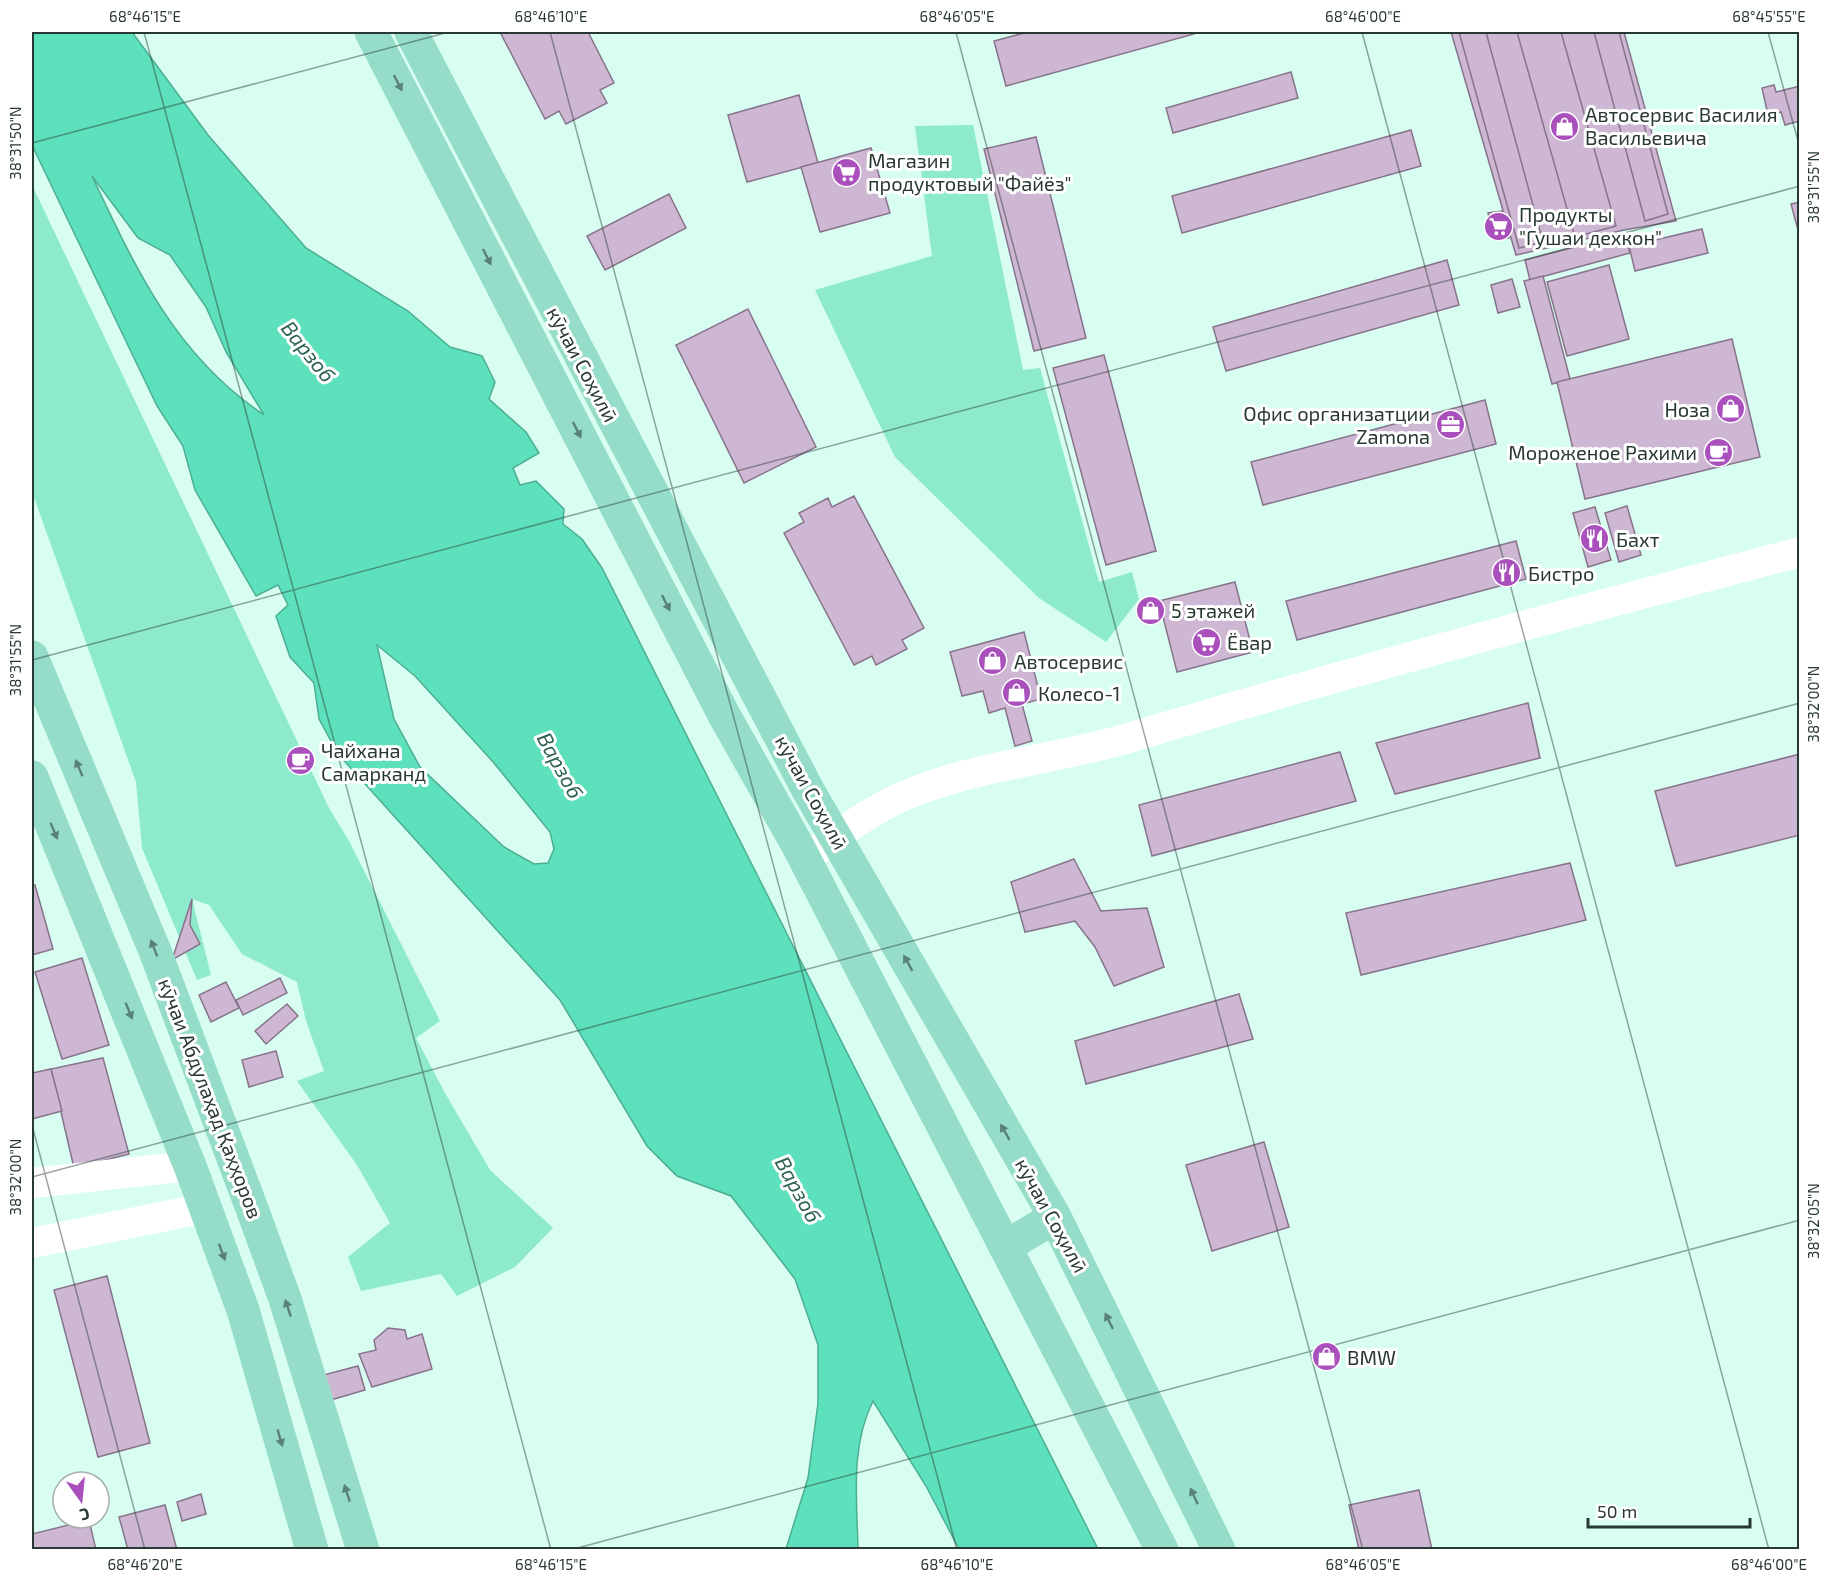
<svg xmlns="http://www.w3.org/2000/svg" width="1831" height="1581" viewBox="0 0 1831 1581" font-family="'Exo 2',sans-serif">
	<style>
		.green { fill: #8deacd }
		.water { fill: #5de0bc; stroke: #4dae93; stroke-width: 1.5; fill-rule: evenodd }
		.building { fill: #cdb7d2; stroke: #88738c; stroke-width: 1.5 }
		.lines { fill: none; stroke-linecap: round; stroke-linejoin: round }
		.minor { stroke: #fff; stroke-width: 30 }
		.major { stroke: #95dcc9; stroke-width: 33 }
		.oneway { fill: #598276 }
		.ticks { fill: none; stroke: #283832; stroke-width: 1.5; stroke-opacity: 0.45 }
		.labels { text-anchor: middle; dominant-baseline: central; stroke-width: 6; stroke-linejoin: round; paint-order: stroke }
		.poi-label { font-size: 20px; fill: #283832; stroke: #fff; text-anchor: start }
		.street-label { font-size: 20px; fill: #283832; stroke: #fff }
		.water-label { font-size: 21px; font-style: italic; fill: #2d6253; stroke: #fff }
		.neatline { fill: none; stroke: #283832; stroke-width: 2 }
		.ticks-label { font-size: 15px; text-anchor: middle; fill: #283832 }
	</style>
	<rect width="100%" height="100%" fill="#d7fef0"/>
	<g class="green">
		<polygon points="973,125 1023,370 1040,368 1099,582 1132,572 1139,599 1106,642 1039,598 895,457 815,290 932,256 915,126"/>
		<polygon points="32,185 329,808 349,841 440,1021 416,1038 445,1093 490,1170 553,1228 515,1267 457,1296 441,1274 361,1291 348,1257 390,1223 357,1165 297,1081 324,1071 306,1021 297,982 242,954 209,905 192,899 211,975 197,980 142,848 136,782 32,492"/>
	</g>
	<path class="water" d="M32,32H132L208,135L306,248L408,311L450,347L482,356L495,382L489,399L526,432L539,453L513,468L520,485L536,481L564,509L563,524L582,539L602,568L1098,1549H959L926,1486L873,1401C850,1447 857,1499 858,1549H786L808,1478L818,1403V1345L795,1279L731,1196L677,1176L647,1146L560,1000L338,754L319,719L314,683L290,657L276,616L288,605L278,585L256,596L195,490L183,446L157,406L32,145ZM92,176L138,238L170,255L206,307L226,352L264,415C175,355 136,269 92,176ZM377,645L415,676L494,763L550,832L554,849L548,863L534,864L504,847L420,767L394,719Z"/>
	<g class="building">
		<polygon points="500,32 588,32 614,83 600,90 607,103 566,124 559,111 545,119"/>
		<polygon points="1028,32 1194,32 1194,34 1006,86 994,41"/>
		<polygon points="1451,32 1624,32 1676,221 1624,230 1516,255"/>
		<polygon points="1459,32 1486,32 1543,242 1519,248"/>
		<polygon points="1517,32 1561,32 1616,226 1575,237"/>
		<polygon points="1594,32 1619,32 1668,214 1645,221"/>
		<polygon points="1291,72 1298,98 1173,133 1166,108"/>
		<polygon points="1774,85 1776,92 1800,86 1800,121 1785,125 1781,112 1768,115 1762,88"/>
		<polygon points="799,95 818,163 747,182 728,115"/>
		<polygon points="1411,130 1421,166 1182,233 1172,196"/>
		<polygon points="1036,137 1086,338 1034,351 984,149"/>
		<polygon points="871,148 890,213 820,232 801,167"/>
		<polygon points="669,194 686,228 605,270 587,236"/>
		<polygon points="1800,202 1800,230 1798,230 1791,204"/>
		<polygon points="1502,211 1509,238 1494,240 1488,213"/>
		<polygon points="1702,229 1708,253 1635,271 1629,246"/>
		<polygon points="1625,234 1630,253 1530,280 1525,260"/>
		<polygon points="1447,260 1459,305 1226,371 1213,327"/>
		<polygon points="1609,265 1629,339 1567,356 1547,282"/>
		<polygon points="1543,276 1570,379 1552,384 1524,281"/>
		<polygon points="1512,279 1520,307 1498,313 1491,285"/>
		<polygon points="748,309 816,447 744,483 676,345"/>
		<polygon points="1732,339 1760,457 1585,499 1557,382"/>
		<polygon points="1104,355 1156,551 1106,565 1053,368"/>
		<polygon points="1485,400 1496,444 1263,505 1251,462"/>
		<polygon points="854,496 924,628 902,640 907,649 876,665 872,656 854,665 784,533 804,522 799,513 828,498 832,507"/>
		<polygon points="1627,506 1641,555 1619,562 1605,513"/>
		<polygon points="1595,507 1611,560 1588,567 1573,513"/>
		<polygon points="1516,541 1526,579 1297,640 1286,601"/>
		<polygon points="1235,582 1253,652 1177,672 1159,601"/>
		<polygon points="1024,632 1041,699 1022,704 1032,741 1015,746 1005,708 989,713 983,691 962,696 950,652"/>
		<polygon points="1528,703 1540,758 1395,794 1376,743"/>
		<polygon points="1340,752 1356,801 1152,856 1139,805"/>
		<polygon points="1800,754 1800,835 1676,866 1655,791"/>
		<polygon points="1074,859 1101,911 1147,908 1164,967 1114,986 1095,947 1075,921 1025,932 1011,882"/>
		<polygon points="1570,863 1586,920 1361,975 1346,913"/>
		<polygon points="35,885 53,949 32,955 32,886"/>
		<polygon points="192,899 190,925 200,944 172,960"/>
		<polygon points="82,958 109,1045 62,1059 35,972"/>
		<polygon points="280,978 287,993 243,1015 236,1000"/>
		<polygon points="226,982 239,1008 211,1022 199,995"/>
		<polygon points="1239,994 1253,1039 1086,1084 1075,1041"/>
		<polygon points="287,1004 298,1016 266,1044 255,1031"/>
		<polygon points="276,1051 283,1077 249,1087 242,1060"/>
		<polygon points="103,1058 129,1154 74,1168 51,1069"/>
		<polygon points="51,1069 62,1111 32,1119 32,1073"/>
		<polygon points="1264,1142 1289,1227 1212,1251 1186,1165"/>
		<polygon points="107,1276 150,1443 98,1457 54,1290"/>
		<polygon points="388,1328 405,1330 407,1339 422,1334 432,1369 372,1387 359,1354 376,1350 374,1340"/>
		<polygon points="358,1366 365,1390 324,1402 316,1377"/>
		<polygon points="1419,1490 1432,1550 1359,1550 1349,1505"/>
		<polygon points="201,1494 206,1514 182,1521 177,1502"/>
		<polygon points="165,1505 177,1550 128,1550 119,1517"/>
		<polygon points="89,1520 96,1550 32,1550 32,1534"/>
	</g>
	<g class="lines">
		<g class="minor">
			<path d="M804,860C839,834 875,806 916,791C983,765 1056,759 1125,739C1348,672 1574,612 1800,552"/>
			<polyline points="32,1183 190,1166"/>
			<polyline points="32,1243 206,1208"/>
		</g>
		<g class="major">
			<polyline points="371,32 724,715 798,846 1162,1550"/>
			<polyline points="411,32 808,790 1055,1217 1219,1550"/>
			<polyline points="32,657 155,951 251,1206 285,1299 363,1550"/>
			<polyline points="32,777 190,1166 243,1310 312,1550"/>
			<polyline points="1005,1247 1055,1217"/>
		</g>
	</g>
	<defs><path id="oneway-solid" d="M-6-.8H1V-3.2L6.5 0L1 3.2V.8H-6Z" transform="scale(1.5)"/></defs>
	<g class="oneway">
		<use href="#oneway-solid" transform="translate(398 83) rotate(63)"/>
		<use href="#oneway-solid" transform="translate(487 257) rotate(63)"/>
		<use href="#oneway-solid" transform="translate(577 430) rotate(63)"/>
		<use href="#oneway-solid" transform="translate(666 603) rotate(63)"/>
		<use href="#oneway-solid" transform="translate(79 768) rotate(-113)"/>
		<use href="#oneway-solid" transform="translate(54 831) rotate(67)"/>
		<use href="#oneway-solid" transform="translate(154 948) rotate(-111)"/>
		<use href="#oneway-solid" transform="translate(908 963) rotate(-119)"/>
		<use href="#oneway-solid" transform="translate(129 1011) rotate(68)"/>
		<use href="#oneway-solid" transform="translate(1005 1132) rotate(-120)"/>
		<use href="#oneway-solid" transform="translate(222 1252) rotate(70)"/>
		<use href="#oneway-solid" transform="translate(288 1308) rotate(-108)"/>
		<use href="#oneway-solid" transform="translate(1109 1321) rotate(-116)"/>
		<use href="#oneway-solid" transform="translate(280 1438) rotate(74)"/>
		<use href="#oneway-solid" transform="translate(347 1493) rotate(-108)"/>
		<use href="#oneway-solid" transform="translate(1194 1496) rotate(-115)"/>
	</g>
	<path class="ticks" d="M144,32L551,1550M550,32L957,1550M956,32L1363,1550M1362,32L1769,1550M1768,32L1800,148M32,143L449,32M32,660L1800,186M32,1125L145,1550M32,1177L1800,703M570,1550L1800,1220"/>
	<defs>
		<symbol id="shop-disc" viewBox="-11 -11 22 22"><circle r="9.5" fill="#aa50bc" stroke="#fff"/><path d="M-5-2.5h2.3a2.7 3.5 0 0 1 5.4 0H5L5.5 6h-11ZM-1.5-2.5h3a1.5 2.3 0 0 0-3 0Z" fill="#fff"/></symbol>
		<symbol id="supermarket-disc" viewBox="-11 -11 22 22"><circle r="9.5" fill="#aa50bc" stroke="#fff"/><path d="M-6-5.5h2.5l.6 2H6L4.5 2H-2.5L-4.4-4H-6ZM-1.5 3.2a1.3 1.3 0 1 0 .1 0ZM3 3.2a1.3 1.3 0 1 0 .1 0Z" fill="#fff"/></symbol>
		<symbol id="office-disc" viewBox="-11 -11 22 22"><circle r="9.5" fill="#aa50bc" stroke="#fff"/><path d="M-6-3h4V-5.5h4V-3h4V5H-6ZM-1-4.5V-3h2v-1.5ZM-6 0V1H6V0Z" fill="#fff"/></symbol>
		<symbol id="cafe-disc" viewBox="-11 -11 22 22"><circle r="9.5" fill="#aa50bc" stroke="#fff"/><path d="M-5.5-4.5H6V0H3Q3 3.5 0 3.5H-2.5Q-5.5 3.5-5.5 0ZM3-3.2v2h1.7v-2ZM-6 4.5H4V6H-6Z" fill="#fff"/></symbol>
		<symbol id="restaurant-disc" viewBox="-11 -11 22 22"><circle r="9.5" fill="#aa50bc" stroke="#fff"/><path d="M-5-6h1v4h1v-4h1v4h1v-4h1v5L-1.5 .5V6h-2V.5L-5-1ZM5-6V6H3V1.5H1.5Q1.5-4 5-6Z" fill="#fff"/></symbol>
	</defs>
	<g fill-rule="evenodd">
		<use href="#shop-disc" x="1548" y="110" width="33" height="33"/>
		<use href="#supermarket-disc" x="830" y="156" width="33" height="33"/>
		<use href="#supermarket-disc" x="1482" y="210" width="33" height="33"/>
		<use href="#shop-disc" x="1714" y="392" width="33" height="33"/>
		<use href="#office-disc" x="1434" y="408" width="33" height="33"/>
		<use href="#cafe-disc" x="1702" y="436" width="33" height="33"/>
		<use href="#restaurant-disc" x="1578" y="522" width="33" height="33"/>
		<use href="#restaurant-disc" x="1490" y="556" width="33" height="33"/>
		<use href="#shop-disc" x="1134" y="594" width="33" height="33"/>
		<use href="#supermarket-disc" x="1190" y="626" width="33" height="33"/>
		<use href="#shop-disc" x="976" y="644" width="33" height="33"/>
		<use href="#shop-disc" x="1000" y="676" width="33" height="33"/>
		<use href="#cafe-disc" x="284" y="744" width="33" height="33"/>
		<use href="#shop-disc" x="1310" y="1340" width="33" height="33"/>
	</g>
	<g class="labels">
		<g class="poi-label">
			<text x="1585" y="114">Автосервис Василия<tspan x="1585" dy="23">Васильевича</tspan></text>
			<text x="868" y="160">Магазин<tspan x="868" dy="23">продуктовый "Файёз"</tspan></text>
			<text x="1519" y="214">Продукты<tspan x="1519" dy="23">"Гушаи дехкон"</tspan></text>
			<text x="1710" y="409" text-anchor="end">Ноза</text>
			<text x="1430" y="413" text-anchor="end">Офис организатции<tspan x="1430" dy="23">Zamona</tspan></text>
			<text x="1697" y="452" text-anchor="end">Мороженое Рахими</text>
			<text x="1616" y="539">Бахт</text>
			<text x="1528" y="573">Бистро</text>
			<text x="1171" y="610">5 этажей</text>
			<text x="1227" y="642">Ёвар</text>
			<text x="1014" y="661">Автосервис</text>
			<text x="1038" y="693">Колесо-1</text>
			<text x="321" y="750">Чайхана<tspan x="321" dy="23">Самарканд</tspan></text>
			<text x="1347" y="1357">BMW</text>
		</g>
		<g class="street-label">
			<text transform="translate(583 364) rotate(62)">кӯчаи Соҳилӣ</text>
			<text transform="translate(812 792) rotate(61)">кӯчаи Соҳилӣ</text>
			<text transform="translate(211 1098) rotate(69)">кӯчаи Абдулаҳад Қаҳҳоров</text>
			<text transform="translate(1052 1215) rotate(61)">кӯчаи Соҳилӣ</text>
		</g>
		<g class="water-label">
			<text transform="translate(309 351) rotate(51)">Варзоб</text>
			<text transform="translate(561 765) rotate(61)">Варзоб</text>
			<text transform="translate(799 1189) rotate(61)">Варзоб</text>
		</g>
	</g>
	<rect width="1831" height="1581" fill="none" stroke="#ffffff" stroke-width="66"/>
	<g transform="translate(81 1500) rotate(165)"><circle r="28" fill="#ffffff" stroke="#a9afad" stroke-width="1.5"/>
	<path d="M0-4.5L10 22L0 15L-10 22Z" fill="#aa50bc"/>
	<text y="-9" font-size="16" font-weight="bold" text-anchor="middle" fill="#283832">С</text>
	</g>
	<path d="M1588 1518v9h162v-9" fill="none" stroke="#283832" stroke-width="3"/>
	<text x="1597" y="1518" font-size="18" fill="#283832" stroke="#ffffff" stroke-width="4.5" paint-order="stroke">50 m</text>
	<rect x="33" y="33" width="1765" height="1515" class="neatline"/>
	<g class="ticks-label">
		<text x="145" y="22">68°46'15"E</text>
		<text x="551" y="22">68°46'10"E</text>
		<text x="957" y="22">68°46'05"E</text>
		<text x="1363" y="22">68°46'00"E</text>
		<text x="1769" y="22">68°45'55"E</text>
		<text transform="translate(16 143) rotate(-90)" y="5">38°31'50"N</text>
		<text transform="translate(1814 187) rotate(-90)" y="5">38°31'55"N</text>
		<text transform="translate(16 660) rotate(-90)" y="5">38°31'55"N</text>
		<text transform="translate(1814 704) rotate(-90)" y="5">38°32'00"N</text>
		<text transform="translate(16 1177) rotate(-90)" y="5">38°32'00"N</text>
		<text transform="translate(1814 1221) rotate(-90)" y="5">38°32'05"N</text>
		<text x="145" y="1570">68°46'20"E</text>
		<text x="551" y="1570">68°46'15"E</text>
		<text x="957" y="1570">68°46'10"E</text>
		<text x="1363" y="1570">68°46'05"E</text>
		<text x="1769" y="1570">68°46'00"E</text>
	</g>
</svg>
